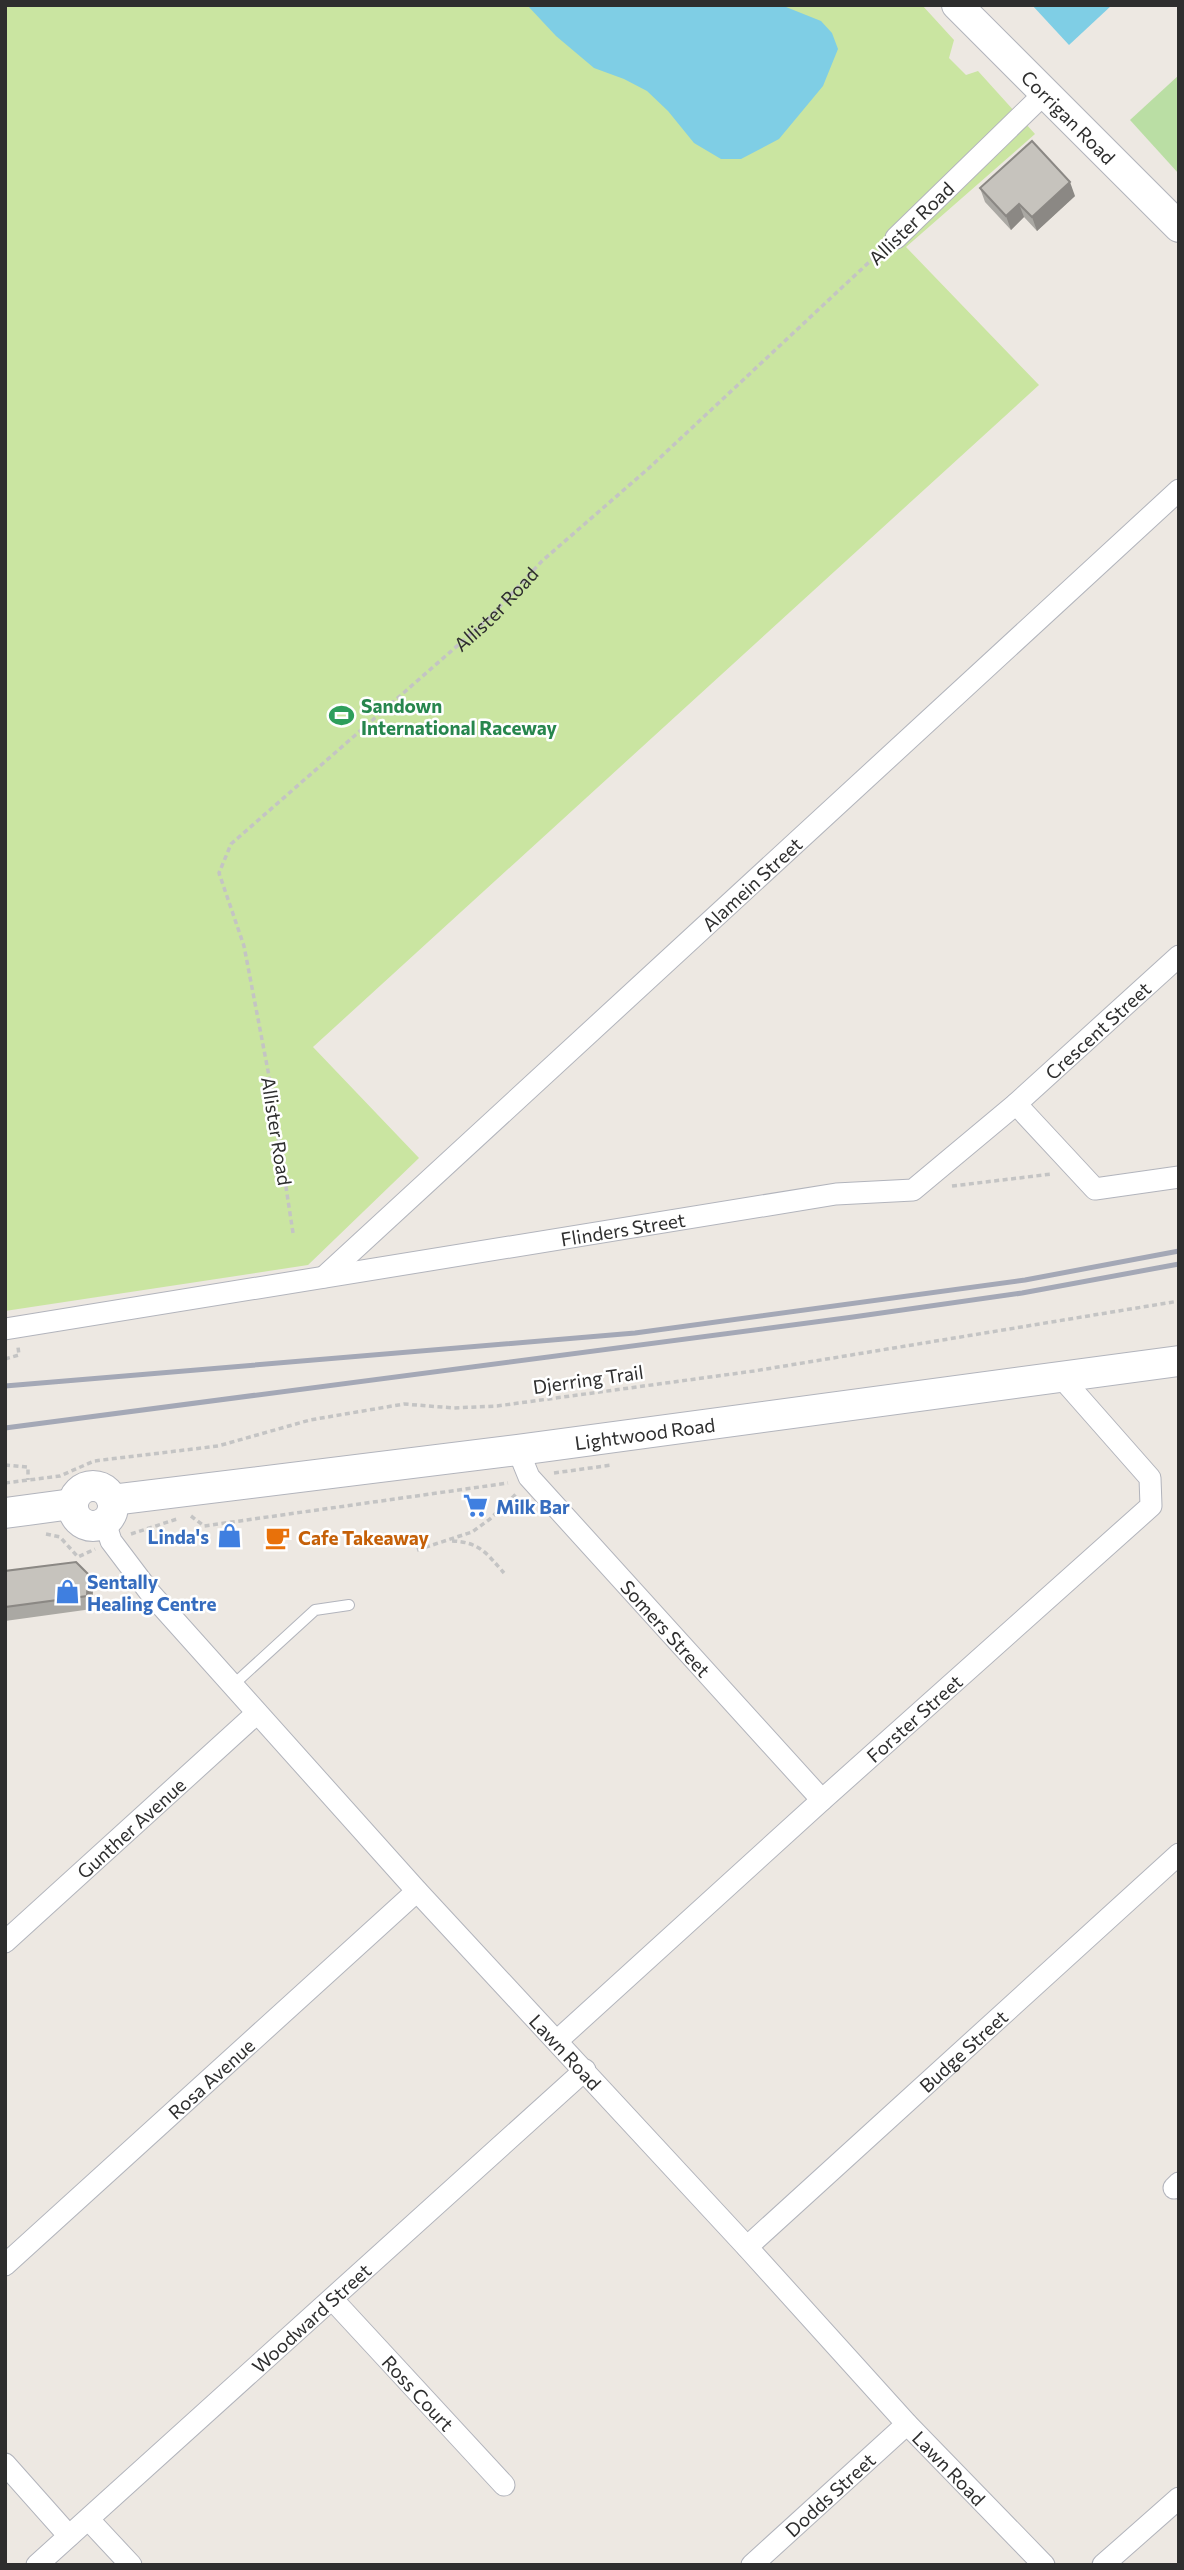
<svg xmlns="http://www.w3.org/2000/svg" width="1184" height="2570" viewBox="0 0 1184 2570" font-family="Commissioner,sans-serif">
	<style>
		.green { fill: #badea4 }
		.pitch { fill: #cae5a1 }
		.water { fill: #7fcee5 }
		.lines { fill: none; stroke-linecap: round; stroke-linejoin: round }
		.lane-casing { stroke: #b2b4bc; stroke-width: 12 }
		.street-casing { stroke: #b2b4bc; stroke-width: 23 }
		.secondary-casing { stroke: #b2b4bc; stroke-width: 32 }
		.path { stroke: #c4c4c4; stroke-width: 3.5; stroke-dasharray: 5 3.5; stroke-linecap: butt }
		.lane { stroke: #fff; stroke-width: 10 }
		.street { stroke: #fff; stroke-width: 21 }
		.secondary { stroke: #fff; stroke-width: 30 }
		.rail { stroke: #a4a8b6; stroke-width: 5 }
		.wall { fill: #aaa8a3 }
		.shaded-wall { fill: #8b8884 }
		.building { fill: #c6c3bd; stroke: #8b8884; stroke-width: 2 }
		.labels { text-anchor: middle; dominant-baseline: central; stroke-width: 5; stroke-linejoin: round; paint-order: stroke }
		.street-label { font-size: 19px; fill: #2e2e2e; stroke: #fff }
		.leisure-label { font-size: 19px; font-weight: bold; fill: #27864d; stroke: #fff; text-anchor: start }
		.shop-label { font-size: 19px; font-weight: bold; fill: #366cbe; stroke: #fff; text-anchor: start }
		.food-label { font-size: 19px; font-weight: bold; fill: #c56008; stroke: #fff; text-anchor: start }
	</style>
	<rect width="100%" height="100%" fill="#ede8e2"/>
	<polygon class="green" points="1179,75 1179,174 1130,120"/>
	<polygon class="pitch" points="5,5 922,5 954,40 949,58 966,75 978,71 1035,134 906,247 1039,385 313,1047 419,1158 308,1265 5,1311"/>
	<g class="water">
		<polygon points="527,5 781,5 821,21 832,33 838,49 823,86 779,139 741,159 721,159 694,143 668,111 647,91 624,79 594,68 556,36"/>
		<polygon points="1032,5 1112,5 1069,45"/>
	</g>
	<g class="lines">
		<defs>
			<polyline id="lane" points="233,1685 315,1610 349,1605"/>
			<g id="street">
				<polyline points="896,238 1045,93"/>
				<path id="s2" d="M1016,1104L1179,956"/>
				<path id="s3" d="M324,1277L1179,490"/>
				<path id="s4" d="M5,1329L836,1194L913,1190L1016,1104L1095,1189L1179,1177"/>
				<path id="s5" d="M518,1450L529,1477L822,1800"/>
				<path id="s6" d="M105,1522L111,1541L151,1594L417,1891L747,2247L907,2424L1044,2565"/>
				<path id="s7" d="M5,1942L257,1713"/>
				<path id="s8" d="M558,2040L822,1800L1151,1506L1150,1478L1061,1377"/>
				<polyline points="1174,2188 1179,2183"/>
				<path id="s9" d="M747,2247L1179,1854"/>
				<path id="s10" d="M5,2265L417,1891"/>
				<path id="s11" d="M333,2300L504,2485"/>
				<polyline points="5,2464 69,2536"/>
				<polyline points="89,2520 131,2565"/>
				<path id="s12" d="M37,2565L585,2070"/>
				<path id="s13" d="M752,2565L907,2424"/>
				<polyline points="1103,2565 1179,2498"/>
			</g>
			<g id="secondary">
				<path id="s14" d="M957,5L1179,227"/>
				<circle cx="93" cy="1506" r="20"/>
				<path id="s15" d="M112,1500L518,1450L1179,1361"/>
				<polyline points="5,1513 72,1504"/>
			</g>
		</defs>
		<use href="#lane" class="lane-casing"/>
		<use href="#street" class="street-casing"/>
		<use href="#secondary" class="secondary-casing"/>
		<g class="path">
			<polyline points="952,1186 1052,1174"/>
			<path id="s1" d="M293,1233L269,1076L244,946L219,873L231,844L489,618L542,561L649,468L881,251"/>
			<polyline points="5,1359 19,1355 18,1347"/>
			<polyline points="5,1465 28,1467 28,1480"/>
			<polyline points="554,1473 612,1465"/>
			<polyline points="5,1483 60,1476 94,1461 218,1446 310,1420 404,1404 454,1408 497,1406 754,1371 1179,1301"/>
			<polyline points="191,1516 204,1526 508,1483"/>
			<polyline points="46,1534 60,1537 78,1557 95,1549"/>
			<polyline points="131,1534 177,1519"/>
			<path d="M452,1541C480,1542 487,1554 504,1573"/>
			<polyline points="417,1550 472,1532 490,1519 516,1494"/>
		</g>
		<use href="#lane" class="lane"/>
		<use href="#street" class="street"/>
		<use href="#secondary" class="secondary"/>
		<g class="rail">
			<polyline points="5,1386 635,1333 1025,1280 1179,1251"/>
			<polyline points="5,1428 853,1317 1022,1293 1179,1264"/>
		</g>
	</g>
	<g class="wall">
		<polygon points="980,188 1075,196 1037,231 1024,217 1011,230 985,202"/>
		<polygon points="5,1571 93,1588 92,1609 5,1621"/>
	</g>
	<g class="shaded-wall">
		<polygon points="1070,182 1075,196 1037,231 1032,217"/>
		<polygon points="1019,204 1024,217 1011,230 1006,216"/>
		<polygon points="88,1574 93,1588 92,1609 87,1596"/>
	</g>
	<g class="building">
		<polygon points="1032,141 1070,182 1032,217 1019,204 1006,216 980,188"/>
		<polygon points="76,1562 88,1574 87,1596 5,1607 5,1571"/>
	</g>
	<defs>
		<symbol id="stadium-bare" viewBox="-9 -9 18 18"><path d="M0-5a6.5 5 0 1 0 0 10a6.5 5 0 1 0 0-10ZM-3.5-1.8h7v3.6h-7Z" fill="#2e9e5b" stroke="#fff" stroke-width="2.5" paint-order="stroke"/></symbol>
		<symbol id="supermarket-bare" viewBox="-9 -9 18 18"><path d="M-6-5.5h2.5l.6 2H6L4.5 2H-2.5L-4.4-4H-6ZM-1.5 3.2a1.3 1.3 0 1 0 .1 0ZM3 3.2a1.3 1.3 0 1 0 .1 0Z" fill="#3f7fe0" stroke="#fff" stroke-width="2.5" paint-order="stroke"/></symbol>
		<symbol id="shop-bare" viewBox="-9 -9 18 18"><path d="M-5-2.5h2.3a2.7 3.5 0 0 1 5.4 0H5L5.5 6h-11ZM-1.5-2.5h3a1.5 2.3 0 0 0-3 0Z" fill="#3f7fe0" stroke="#fff" stroke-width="2.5" paint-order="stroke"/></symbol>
		<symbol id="cafe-bare" viewBox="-9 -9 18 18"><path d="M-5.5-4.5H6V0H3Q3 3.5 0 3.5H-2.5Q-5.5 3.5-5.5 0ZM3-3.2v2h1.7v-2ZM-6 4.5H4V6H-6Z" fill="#e8710a" stroke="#fff" stroke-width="2.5" paint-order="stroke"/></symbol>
	</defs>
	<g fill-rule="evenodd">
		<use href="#stadium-bare" x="324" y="698" width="35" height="35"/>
		<use href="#supermarket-bare" x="458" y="1488" width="35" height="35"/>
		<use href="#shop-bare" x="212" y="1518" width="35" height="35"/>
		<use href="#cafe-bare" x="260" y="1520" width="35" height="35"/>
		<use href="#shop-bare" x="50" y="1574" width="35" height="35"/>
	</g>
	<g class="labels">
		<g class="street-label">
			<text stroke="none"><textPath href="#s14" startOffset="158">Corrigan Road</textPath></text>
			<text transform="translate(911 223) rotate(-44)">Allister Road</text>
			<text stroke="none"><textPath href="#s1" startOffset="754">Allister Road</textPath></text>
			<text stroke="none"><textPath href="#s3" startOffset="581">Alamein Street</textPath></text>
			<text stroke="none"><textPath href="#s2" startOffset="110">Crescent Street</textPath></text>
			<text transform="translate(277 1131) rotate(81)">Allister Road</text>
			<text stroke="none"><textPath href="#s4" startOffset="626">Flinders Street</textPath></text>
			<text transform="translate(588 1379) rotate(-8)">Djerring Trail</text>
			<text stroke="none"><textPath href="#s15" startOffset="537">Lightwood Road</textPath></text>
			<text stroke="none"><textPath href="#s5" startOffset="233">Somers Street</textPath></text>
			<text stroke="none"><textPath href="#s8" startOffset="480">Forster Street</textPath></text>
			<text stroke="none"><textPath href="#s7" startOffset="170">Gunther Avenue</textPath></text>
			<text stroke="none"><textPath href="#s6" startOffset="704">Lawn Road</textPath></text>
			<text stroke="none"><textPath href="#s9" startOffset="292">Budge Street</textPath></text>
			<text stroke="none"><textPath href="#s10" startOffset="278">Rosa Avenue</textPath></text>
			<text stroke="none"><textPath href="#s12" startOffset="369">Woodward Street</textPath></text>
			<text stroke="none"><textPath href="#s11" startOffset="126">Ross Court</textPath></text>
			<text stroke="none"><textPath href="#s6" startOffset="1270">Lawn Road</textPath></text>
			<text stroke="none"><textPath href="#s13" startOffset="105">Dodds Street</textPath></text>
		</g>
		<g class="leisure-label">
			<text x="361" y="705">Sandown<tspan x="361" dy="22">International Raceway</tspan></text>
		</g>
		<g class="shop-label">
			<text x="496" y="1506">Milk Bar</text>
			<text x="209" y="1536" text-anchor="end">Linda's</text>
			<text x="87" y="1581">Sentally<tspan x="87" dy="22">Healing Centre</tspan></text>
		</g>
		<g class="food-label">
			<text x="298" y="1537">Cafe Takeaway</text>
		</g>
	</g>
	<rect width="1184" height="2570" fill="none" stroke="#2e2e2e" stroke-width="14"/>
</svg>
